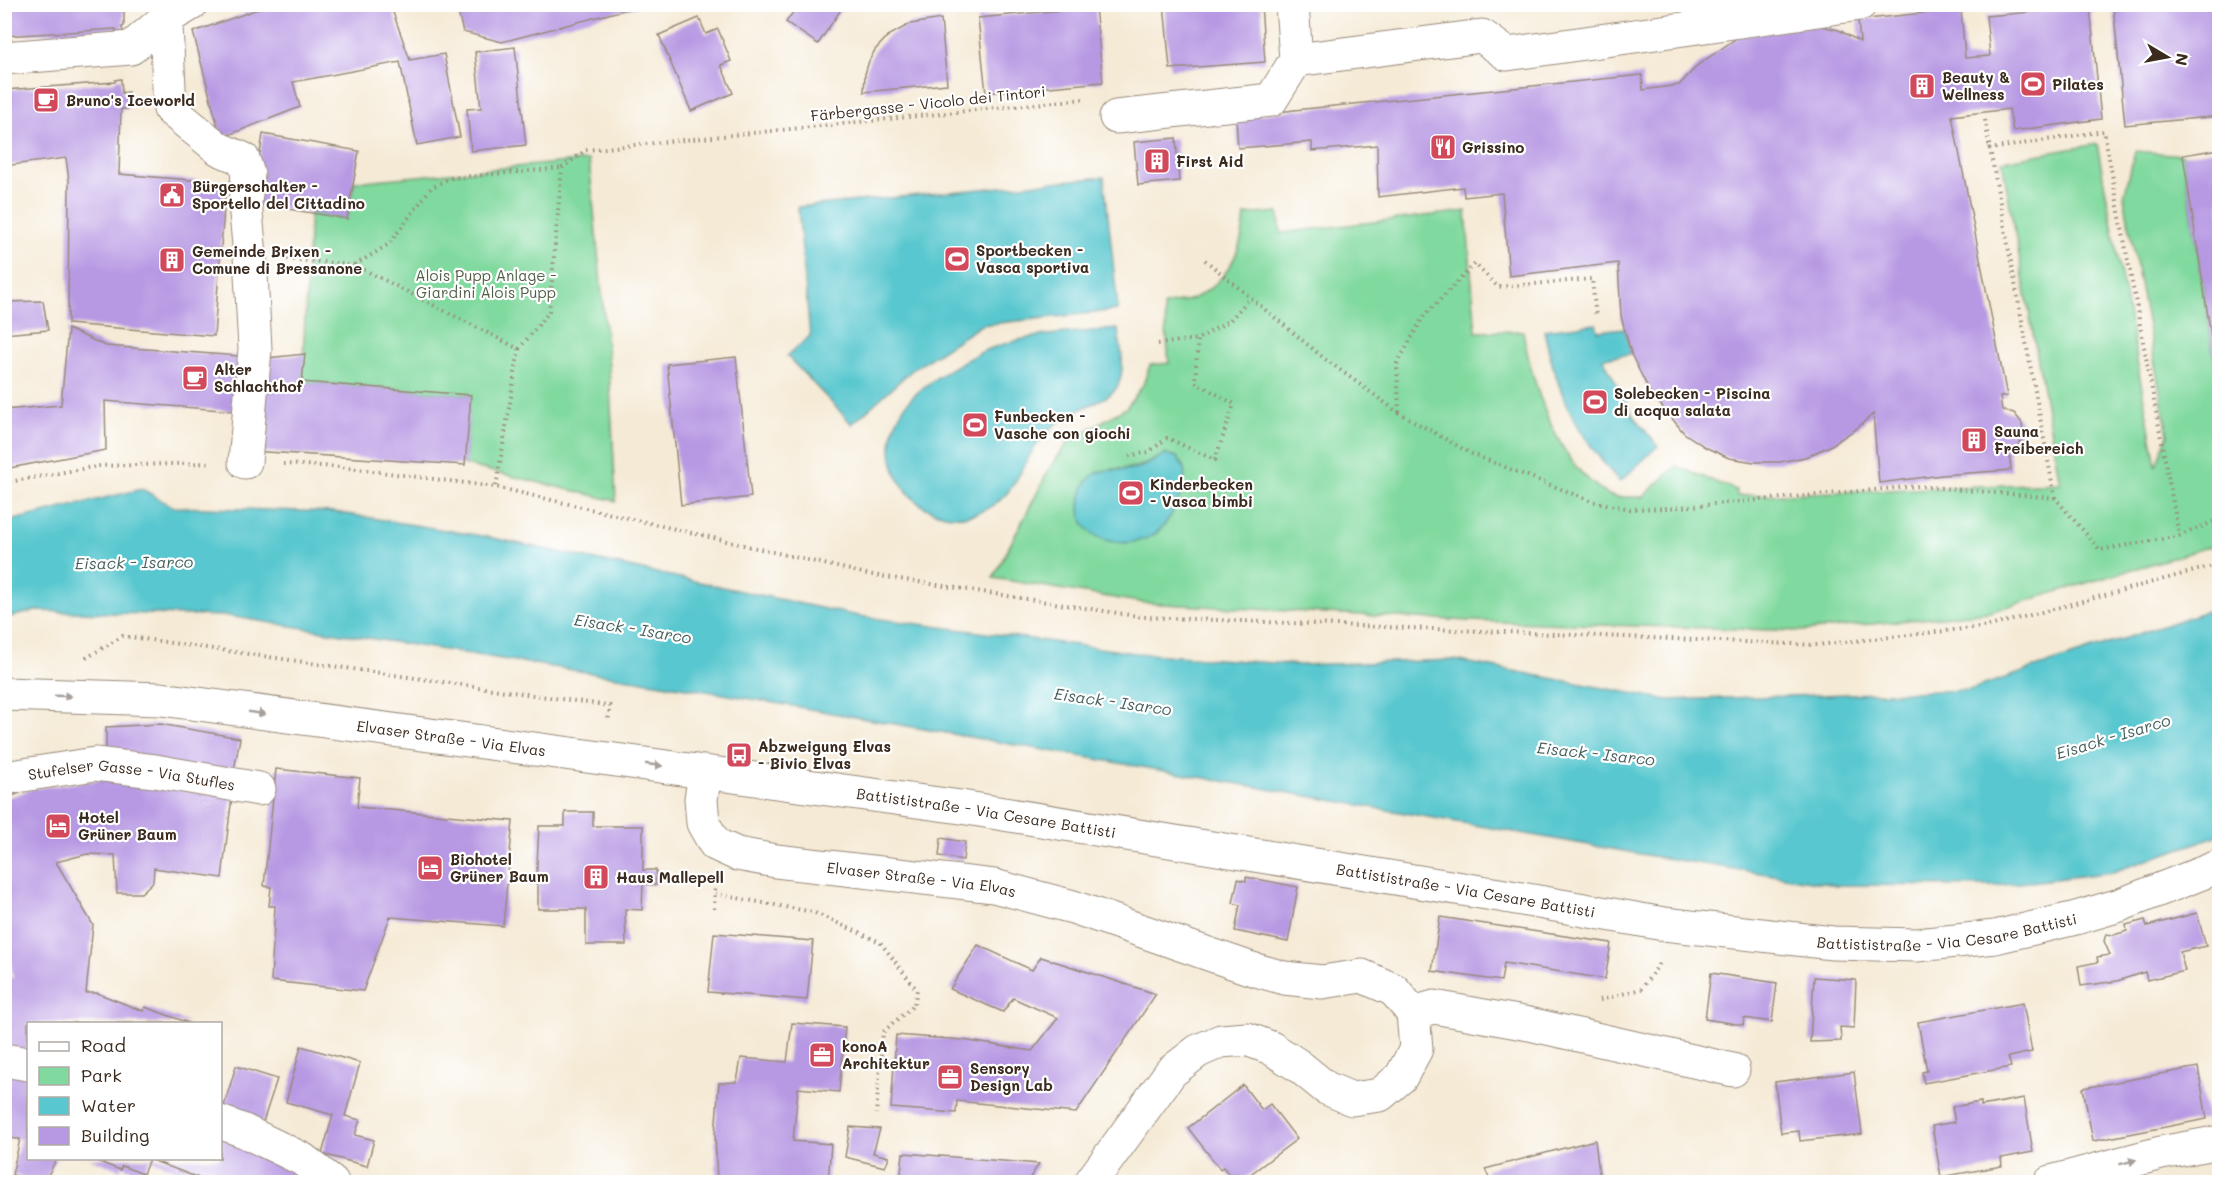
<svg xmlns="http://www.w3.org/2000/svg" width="2224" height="1187" viewBox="0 0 2224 1187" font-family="Mali,sans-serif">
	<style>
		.green { fill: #80d99e; stroke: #5e825e; stroke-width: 1.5; fill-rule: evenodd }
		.water { fill: #59c7cf; stroke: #4a7876; stroke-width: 1.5 }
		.building { fill: #b799e3 }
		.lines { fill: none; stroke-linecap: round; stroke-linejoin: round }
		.minor-casing { stroke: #988a7a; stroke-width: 35 }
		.path { stroke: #988a7a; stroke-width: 4; stroke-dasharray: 1.5 4.5; stroke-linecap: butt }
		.minor { stroke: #fff; stroke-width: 33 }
		.oneway { fill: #a79f9a }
		.labels { text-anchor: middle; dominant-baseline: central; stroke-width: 4.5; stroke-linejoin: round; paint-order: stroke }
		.poi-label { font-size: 15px; font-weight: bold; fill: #3b2a1e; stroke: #fff; text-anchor: start }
		.street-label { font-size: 15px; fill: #3b2a1e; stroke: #fff }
		.park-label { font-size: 15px; fill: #505f44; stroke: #fff }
		.water-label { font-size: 16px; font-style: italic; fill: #46615c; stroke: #fff }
	</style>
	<rect width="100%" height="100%" fill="#fff"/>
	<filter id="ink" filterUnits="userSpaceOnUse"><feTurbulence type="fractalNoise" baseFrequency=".0167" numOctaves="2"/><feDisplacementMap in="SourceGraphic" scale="12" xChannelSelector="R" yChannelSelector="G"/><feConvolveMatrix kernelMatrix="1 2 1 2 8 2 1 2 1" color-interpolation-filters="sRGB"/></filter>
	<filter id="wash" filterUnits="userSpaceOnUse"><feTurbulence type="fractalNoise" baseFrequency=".008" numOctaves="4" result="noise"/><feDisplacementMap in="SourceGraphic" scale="24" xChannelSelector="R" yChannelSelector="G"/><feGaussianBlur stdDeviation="1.35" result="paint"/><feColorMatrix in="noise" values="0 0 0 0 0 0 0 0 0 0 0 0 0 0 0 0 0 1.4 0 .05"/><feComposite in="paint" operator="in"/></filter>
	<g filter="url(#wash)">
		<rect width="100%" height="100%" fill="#f5ead5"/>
		<g class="green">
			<path d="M2097,144L2156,465L2168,435L2124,197L2135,151L2183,155L2219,390V544L1989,612L1802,631L1470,621L1145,603L993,578L1051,466L1070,440L1126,408L1143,385L1150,365L1169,363L1164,305C1172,303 1183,302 1192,299C1228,283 1242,252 1245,215L1278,212L1281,233L1466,211L1476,332L1523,331C1531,379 1554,455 1596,486C1600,489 1606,494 1611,496C1621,498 1634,497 1643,497L1676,466L1736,490L1737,496L2060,483L2002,161ZM1165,454L1183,487C1171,519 1161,538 1126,543L1113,469C1136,469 1145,466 1165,454Z"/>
			<polygon points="589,160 609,367 616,501 465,465 470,395 302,382 310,213 347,219 354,182"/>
		</g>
		<g class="water">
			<polygon points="1104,177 1118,310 981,325 912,370 852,424 787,356 810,336 798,207"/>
			<path d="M1596,324L1598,331L1624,328L1631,354L1603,358L1634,417L1658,446L1620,482C1576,434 1557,393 1544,330Z"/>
			<path d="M1118,329C1119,341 1123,354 1122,365C1122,395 1106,397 1083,408C1071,413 1059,421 1049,430C1024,453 1020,491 989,508C930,540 866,473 901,412C915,387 959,363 984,351C1026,333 1074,333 1118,329Z"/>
			<path d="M1165,454L1177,457C1179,460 1183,465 1184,469C1188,487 1170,523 1155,534C1131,550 1081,545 1080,509C1080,496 1082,484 1092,476C1104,467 1119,471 1132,469C1144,468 1155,460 1165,454Z"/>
			<polygon points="142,489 173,507 334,512 488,537 858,616 1136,653 1300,665 1454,660 1668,700 1969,690 2219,607 2219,835 2113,872 1995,886 1836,885 1652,856 706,691 228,616 35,611 5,618 5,522"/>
		</g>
		<g id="blocks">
			<g class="building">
				<polygon points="4,4 124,4 124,26 122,27 123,32 116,32 116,29 4,36"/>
				<polygon points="272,4 390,4 410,60 444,54 460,137 417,145 400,62 293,82 300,107 221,138 193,32"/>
				<polygon points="456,4 643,4 643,5 502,42 463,32"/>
				<polygon points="799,4 838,4 842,8 818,44 786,22"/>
				<polygon points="1164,4 1261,4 1265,62 1170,69"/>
				<polygon points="2220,4 2220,116 2125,125 2113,5"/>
				<polygon points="1095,7 1103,82 986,93 978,18"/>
				<polygon points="2090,7 2101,119 2013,131 2009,109 1952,116 2007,396 2000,397 2002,410 2014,413 2022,423 2023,434 2019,445 2009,450 2011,470 1942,475 1879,483 1873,414 1856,429 1830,446 1805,457 1780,462 1754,462 1729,458 1705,447 1684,433 1650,392 1631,354 1621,316 1618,263 1509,276 1502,193 1464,197 1463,187 1378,197 1377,145 1312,151 1312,142 1238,148 1236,118 1294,110 1642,75 1643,90 1679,85 1698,65 1741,35 1817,25 1839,30 1860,42 1858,20 1961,9 1965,58 1990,56 1986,16"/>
				<polygon points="699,18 706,34 718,29 731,61 721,65 733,93 691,111 659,35"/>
				<polygon points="941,19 947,84 864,92 865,74 869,61 875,50 888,36 910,24"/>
				<polygon points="515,47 526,145 471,151 467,109 481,108 475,52"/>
				<polygon points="121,79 122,93 128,92 128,109 121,109 119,174 226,183 214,336 68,324 69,181 66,158 4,166 4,90 115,82 115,80"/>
				<polygon points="263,134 359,151 347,219 252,203"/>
				<polygon points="1176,138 1179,181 1138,185 1134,142"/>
				<polygon points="2220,149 2220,381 2218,381 2183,155"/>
				<polygon points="43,301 48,330 4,334 4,302"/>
				<polygon points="68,329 106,346 239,356 234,411 105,401 106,450 4,469 4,410 61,405"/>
				<polygon points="305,354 302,382 471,395 465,465 251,451 257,359"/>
				<polygon points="736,357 751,497 681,505 667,364"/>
				<polygon points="160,724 240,738 233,776 106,755 106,727"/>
				<polygon points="276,769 360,778 357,807 513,821 503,926 390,917 363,991 271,981 275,906 269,906 271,887 264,886"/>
				<polygon points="105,779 232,796 222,878 154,868 153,882 141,893 117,893 115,855 87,854 56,862 93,925 86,993 97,993 143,1011 145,1007 189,1023 28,1023 28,1054 4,1051 4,977 13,978 10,962 4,947 4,799 31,789"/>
				<polygon points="565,812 593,812 593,826 643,826 643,870 656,870 656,885 643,884 642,910 625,909 626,945 586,945 586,909 538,909 538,884 536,884 539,826 565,826"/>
				<polygon points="941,838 965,842 963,860 939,856"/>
				<polygon points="1246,877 1298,887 1288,942 1235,931 1240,905 1233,903 1238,879 1246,881"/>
				<polygon points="2197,913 2206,946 2180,952 2185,971 2147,980 2145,972 2117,981 2081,986 2078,966 2098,962 2097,957 2110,955 2104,941 2106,934 2114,935 2127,931 2126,925 2145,920 2147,926"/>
				<polygon points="1440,917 1611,943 1605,979 1504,963 1501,981 1432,971"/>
				<polygon points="714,933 813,941 807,1000 708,992"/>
				<polygon points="978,945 1032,970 1041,957 1156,994 1076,1113 957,1101 956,1113 891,1108 896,1035 963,1040 1032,1051 1058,1018 1013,998 1003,1012 950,989"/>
				<polygon points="1711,973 1777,983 1772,1022 1744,1018 1743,1025 1705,1019"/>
				<polygon points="1814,977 1856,980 1854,1028 1840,1027 1841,1041 1810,1042"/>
				<polygon points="2023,1003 2032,1052 2008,1057 2011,1067 1924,1083 1922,1072 1927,1071 1918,1022"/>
				<polygon points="792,1023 845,1027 839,1092 798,1088 793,1141 831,1144 828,1182 717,1182 715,1134 719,1083 737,1082 741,1058 787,1062"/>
				<polygon points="301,1046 360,1063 345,1116 360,1120 355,1135 374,1140 367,1166 322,1154 333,1115 286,1102"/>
				<polygon points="236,1066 277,1079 263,1122 223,1109"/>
				<polygon points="4,1067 28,1070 28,1158 57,1158 45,1181 12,1175 20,1139 4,1138"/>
				<polygon points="2198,1067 2207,1119 2093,1141 2083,1088"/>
				<polygon points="1854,1072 1862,1134 1800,1141 1799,1131 1781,1133 1775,1082"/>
				<polygon points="1243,1085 1262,1110 1270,1104 1297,1139 1240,1182 1235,1182 1223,1167 1220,1169 1188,1128"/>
				<polygon points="2024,1098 2033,1152 2001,1158 2002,1166 1941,1177 1932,1126 1955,1122 1952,1107 1981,1102 1981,1106"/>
				<polygon points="850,1127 880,1129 873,1153 889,1157 885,1167 845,1157"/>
				<polygon points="220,1136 313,1182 231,1182 224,1179 222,1182 209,1182 149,1159 143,1174 122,1166 120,1170 89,1158 220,1158"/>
				<polygon points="1595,1140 1600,1182 1491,1182 1485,1169"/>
				<polygon points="903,1153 1039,1164 1027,1182 900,1182"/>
			</g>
		</g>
	</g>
	<g filter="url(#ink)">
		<use href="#blocks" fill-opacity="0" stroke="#988a7a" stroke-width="1.5"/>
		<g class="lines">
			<defs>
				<g id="minor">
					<polyline points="165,4 170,109 219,149 243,159 248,174 245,203 250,255 255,349 245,462"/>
					<polyline points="1292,4 1296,60 1482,36 1507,54 1860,4"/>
					<polyline points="4,58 131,48 165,19 191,4"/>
					<polyline points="1116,117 1271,100 1296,60"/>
					<path id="s1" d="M4,694L161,699L564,753L961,807L1499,895L1664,924L1833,943L1917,945L1995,937L2076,918L2120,905L2220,866"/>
					<path id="s2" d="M705,773L701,799L703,823L715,844L737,854L776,861L994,886L1073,907L1249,968L1284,978L1322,982L1362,976L1394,990L1413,1013L1416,1049L1401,1077L1380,1095L1352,1099L1326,1088L1299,1066L1271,1048L1247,1039L1221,1041L1198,1051L1171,1072L1091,1182"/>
					<path id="s3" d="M4,778L95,764L155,771L259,789"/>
					<polyline points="1413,1013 1434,1007 1529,1024 1733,1070"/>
					<polyline points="4,1060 28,1064"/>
					<polyline points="220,1122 244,1131 302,1159 332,1182"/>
					<polyline points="2051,1182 2161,1153 2220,1142"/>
				</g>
			</defs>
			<use href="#minor" class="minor-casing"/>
			<g class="path">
				<polyline points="1985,120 1990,149"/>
				<polyline points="562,168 586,150 1084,99"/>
				<polyline points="287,259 355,265 519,349 496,487"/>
				<polyline points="1205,260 1325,359 1399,413 1472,454 1591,501 1630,509 1669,508 1918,486 2055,498 2100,550 2179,536 2220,519"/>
				<polyline points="355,265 389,244 431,188 450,178 562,168"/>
				<polyline points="1158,344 1198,339 1230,320 1250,298"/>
				<polyline points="519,349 549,312 562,168"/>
				<polyline points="1399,412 1397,364 1423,317 1475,264 1498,287 1592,279 1596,318"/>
				<polyline points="1129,456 1149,452 1167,438 1215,460 1234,404 1195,382 1198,339"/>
				<polyline points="283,464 341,467 496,487 867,574 1143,617 1818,645 1990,626 2220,564"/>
				<polyline points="4,483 98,466 209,463"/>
				<polyline points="2055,498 1990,149 2104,131 2179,535"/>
				<polyline points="86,658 123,636 610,706 608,722"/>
				<polyline points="715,894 813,912 880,942 917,990 914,1005 883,1032 876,1114"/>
				<polyline points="714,909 715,884"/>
				<polyline points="1600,1000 1641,989 1658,966 1659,961"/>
			</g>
			<use href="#minor" class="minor"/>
		</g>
		<defs><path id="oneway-solid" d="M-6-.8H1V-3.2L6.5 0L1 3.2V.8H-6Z" transform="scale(1.5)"/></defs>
		<g class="oneway">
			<use href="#oneway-solid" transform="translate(63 696) rotate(2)"/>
			<use href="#oneway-solid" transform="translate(257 713) rotate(8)"/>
			<use href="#oneway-solid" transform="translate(654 765) rotate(8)"/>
			<use href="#oneway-solid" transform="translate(2128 1162) rotate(-15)"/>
		</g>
	</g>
	<defs>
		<symbol id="stadium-square" viewBox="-11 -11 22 22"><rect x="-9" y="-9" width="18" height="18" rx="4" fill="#d1495b" stroke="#fff"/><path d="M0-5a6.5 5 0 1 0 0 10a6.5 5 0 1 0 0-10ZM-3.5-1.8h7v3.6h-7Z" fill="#fff"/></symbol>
		<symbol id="building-square" viewBox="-11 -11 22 22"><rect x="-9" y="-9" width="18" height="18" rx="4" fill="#d1495b" stroke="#fff"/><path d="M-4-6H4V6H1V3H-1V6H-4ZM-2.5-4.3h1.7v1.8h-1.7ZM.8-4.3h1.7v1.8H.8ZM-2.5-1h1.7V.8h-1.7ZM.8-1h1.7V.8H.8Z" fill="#fff"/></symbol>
		<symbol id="cafe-square" viewBox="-11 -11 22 22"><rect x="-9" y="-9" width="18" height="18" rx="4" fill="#d1495b" stroke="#fff"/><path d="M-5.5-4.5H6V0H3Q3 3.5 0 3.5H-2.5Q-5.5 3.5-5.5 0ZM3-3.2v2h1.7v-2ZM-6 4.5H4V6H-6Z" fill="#fff"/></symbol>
		<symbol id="restaurant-square" viewBox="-11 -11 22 22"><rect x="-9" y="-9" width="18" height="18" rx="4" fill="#d1495b" stroke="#fff"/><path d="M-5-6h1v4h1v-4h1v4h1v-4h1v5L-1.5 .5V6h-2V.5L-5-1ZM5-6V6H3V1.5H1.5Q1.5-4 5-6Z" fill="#fff"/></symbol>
		<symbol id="civic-square" viewBox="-11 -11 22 22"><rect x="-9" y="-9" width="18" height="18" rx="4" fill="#d1495b" stroke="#fff"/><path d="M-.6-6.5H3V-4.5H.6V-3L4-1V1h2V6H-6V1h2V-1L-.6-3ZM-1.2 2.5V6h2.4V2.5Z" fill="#fff"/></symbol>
		<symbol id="bus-square" viewBox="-11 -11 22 22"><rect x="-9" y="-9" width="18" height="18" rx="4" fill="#d1495b" stroke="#fff"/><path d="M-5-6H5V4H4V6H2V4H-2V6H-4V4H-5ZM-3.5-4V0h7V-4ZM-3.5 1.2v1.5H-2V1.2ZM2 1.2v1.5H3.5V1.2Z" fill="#fff"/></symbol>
		<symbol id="hotel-square" viewBox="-11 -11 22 22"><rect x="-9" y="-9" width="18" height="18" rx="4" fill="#d1495b" stroke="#fff"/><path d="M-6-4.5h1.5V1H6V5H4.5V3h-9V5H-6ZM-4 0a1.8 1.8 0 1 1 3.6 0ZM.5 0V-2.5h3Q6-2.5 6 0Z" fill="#fff"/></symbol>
		<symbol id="office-square" viewBox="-11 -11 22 22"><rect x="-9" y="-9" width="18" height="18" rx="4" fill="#d1495b" stroke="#fff"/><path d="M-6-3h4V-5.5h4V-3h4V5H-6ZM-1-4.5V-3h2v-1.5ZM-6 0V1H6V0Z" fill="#fff"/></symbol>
	</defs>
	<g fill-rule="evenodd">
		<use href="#stadium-square" x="2018" y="69" width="30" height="30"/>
		<use href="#building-square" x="1907" y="71" width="30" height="30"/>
		<use href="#cafe-square" x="31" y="85" width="30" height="30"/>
		<use href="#restaurant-square" x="1428" y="132" width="30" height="30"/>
		<use href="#building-square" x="1142" y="146" width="30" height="30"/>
		<use href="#civic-square" x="157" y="180" width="30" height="30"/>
		<use href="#stadium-square" x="942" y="244" width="30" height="30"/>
		<use href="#building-square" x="157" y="245" width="30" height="30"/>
		<use href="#cafe-square" x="180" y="363" width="30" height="30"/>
		<use href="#stadium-square" x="1580" y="387" width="30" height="30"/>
		<use href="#stadium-square" x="960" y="410" width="30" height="30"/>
		<use href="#building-square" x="1959" y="425" width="30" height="30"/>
		<use href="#stadium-square" x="1116" y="478" width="30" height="30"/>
		<use href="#bus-square" x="724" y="740" width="30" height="30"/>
		<use href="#hotel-square" x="43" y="811" width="30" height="30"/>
		<use href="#hotel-square" x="415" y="853" width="30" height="30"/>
		<use href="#building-square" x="581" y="862" width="30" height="30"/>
		<use href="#office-square" x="807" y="1040" width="30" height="30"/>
		<use href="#office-square" x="935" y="1062" width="30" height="30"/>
	</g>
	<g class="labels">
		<g class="poi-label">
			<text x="1942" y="77">Beauty &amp;<tspan x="1942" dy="17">Wellness</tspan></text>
			<text x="2052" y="84">Pilates</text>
			<text x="66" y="100">Bruno's Iceworld</text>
			<text x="1462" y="147">Grissino</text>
			<text x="1176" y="161">First Aid</text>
			<text x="192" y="186">Bürgerschalter -<tspan x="192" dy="17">Sportello del Cittadino</tspan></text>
			<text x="976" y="250">Sportbecken -<tspan x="976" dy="17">Vasca sportiva</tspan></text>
			<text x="192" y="251">Gemeinde Brixen -<tspan x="192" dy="17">Comune di Bressanone</tspan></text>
			<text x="214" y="369">Alter<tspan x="214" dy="17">Schlachthof</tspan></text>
			<text x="1614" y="393">Solebecken - Piscina<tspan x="1614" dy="17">di acqua salata</tspan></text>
			<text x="994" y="416">Funbecken -<tspan x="994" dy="17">Vasche con giochi</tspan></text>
			<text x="1994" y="431">Sauna<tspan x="1994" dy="17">Freibereich</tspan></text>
			<text x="1150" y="484">Kinderbecken<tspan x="1150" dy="17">- Vasca bimbi</tspan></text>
			<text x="758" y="746">Abzweigung Elvas<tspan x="758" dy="17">- Bivio Elvas</tspan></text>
			<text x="78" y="817">Hotel<tspan x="78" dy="17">Grüner Baum</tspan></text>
			<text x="450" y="859">Biohotel<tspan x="450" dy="17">Grüner Baum</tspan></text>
			<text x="616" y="877">Haus Mallepell</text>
			<text x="842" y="1046">konoA<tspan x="842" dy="17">Architektur</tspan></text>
			<text x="970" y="1068">Sensory<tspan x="970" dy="17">Design Lab</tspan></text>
		</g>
		<g class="street-label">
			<text transform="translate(928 103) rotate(-6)">Färbergasse - Vicolo dei Tintori</text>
			<text stroke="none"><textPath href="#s1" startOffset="450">Elvaser Straße - Via Elvas</textPath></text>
			<text stroke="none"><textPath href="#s3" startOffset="129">Stufelser Gasse - Via Stufles</textPath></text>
			<text stroke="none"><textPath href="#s1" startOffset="990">Battististraße - Via Cesare Battisti</textPath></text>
			<text stroke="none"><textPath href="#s2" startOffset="285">Elvaser Straße - Via Elvas</textPath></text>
			<text stroke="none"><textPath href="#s1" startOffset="1476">Battististraße - Via Cesare Battisti</textPath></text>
			<text stroke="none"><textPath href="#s1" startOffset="1962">Battististraße - Via Cesare Battisti</textPath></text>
		</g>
		<g class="park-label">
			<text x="486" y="275">Alois Pupp Anlage -<tspan x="486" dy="17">Giardini Alois Pupp</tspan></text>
		</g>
		<g class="water-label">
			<text transform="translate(134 562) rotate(-1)">Eisack - Isarco</text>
			<text transform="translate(633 628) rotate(9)">Eisack - Isarco</text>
			<text transform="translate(1113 701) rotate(8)">Eisack - Isarco</text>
			<text transform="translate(2113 736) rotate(-17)">Eisack - Isarco</text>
			<text transform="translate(1596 753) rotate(6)">Eisack - Isarco</text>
		</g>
	</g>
	<rect width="2224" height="1187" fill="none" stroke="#fff" stroke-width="24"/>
	<rect x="27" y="1022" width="195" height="138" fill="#ffffff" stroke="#b1aaa5" stroke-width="1.5"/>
	<rect x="39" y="1042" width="30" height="9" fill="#ffffff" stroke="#b1aaa5" stroke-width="1.5"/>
	<text x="81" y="1052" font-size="18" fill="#3b2a1e">Road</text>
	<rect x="39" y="1067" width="30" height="18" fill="#80d99e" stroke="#b1aaa5" stroke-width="1.5"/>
	<text x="81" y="1082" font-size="18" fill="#3b2a1e">Park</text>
	<rect x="39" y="1097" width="30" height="18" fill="#59c7cf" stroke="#b1aaa5" stroke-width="1.5"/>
	<text x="81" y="1112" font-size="18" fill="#3b2a1e">Water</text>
	<rect x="39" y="1127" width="30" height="18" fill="#b799e3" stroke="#b1aaa5" stroke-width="1.5"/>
	<text x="81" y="1142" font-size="18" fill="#3b2a1e">Building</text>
	<g transform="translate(2167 57) rotate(100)" stroke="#ffffff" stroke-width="4.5" paint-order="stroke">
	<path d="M0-4.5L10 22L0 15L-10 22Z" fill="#3b2a1e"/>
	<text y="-9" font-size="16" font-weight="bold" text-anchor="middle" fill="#3b2a1e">N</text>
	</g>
</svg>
